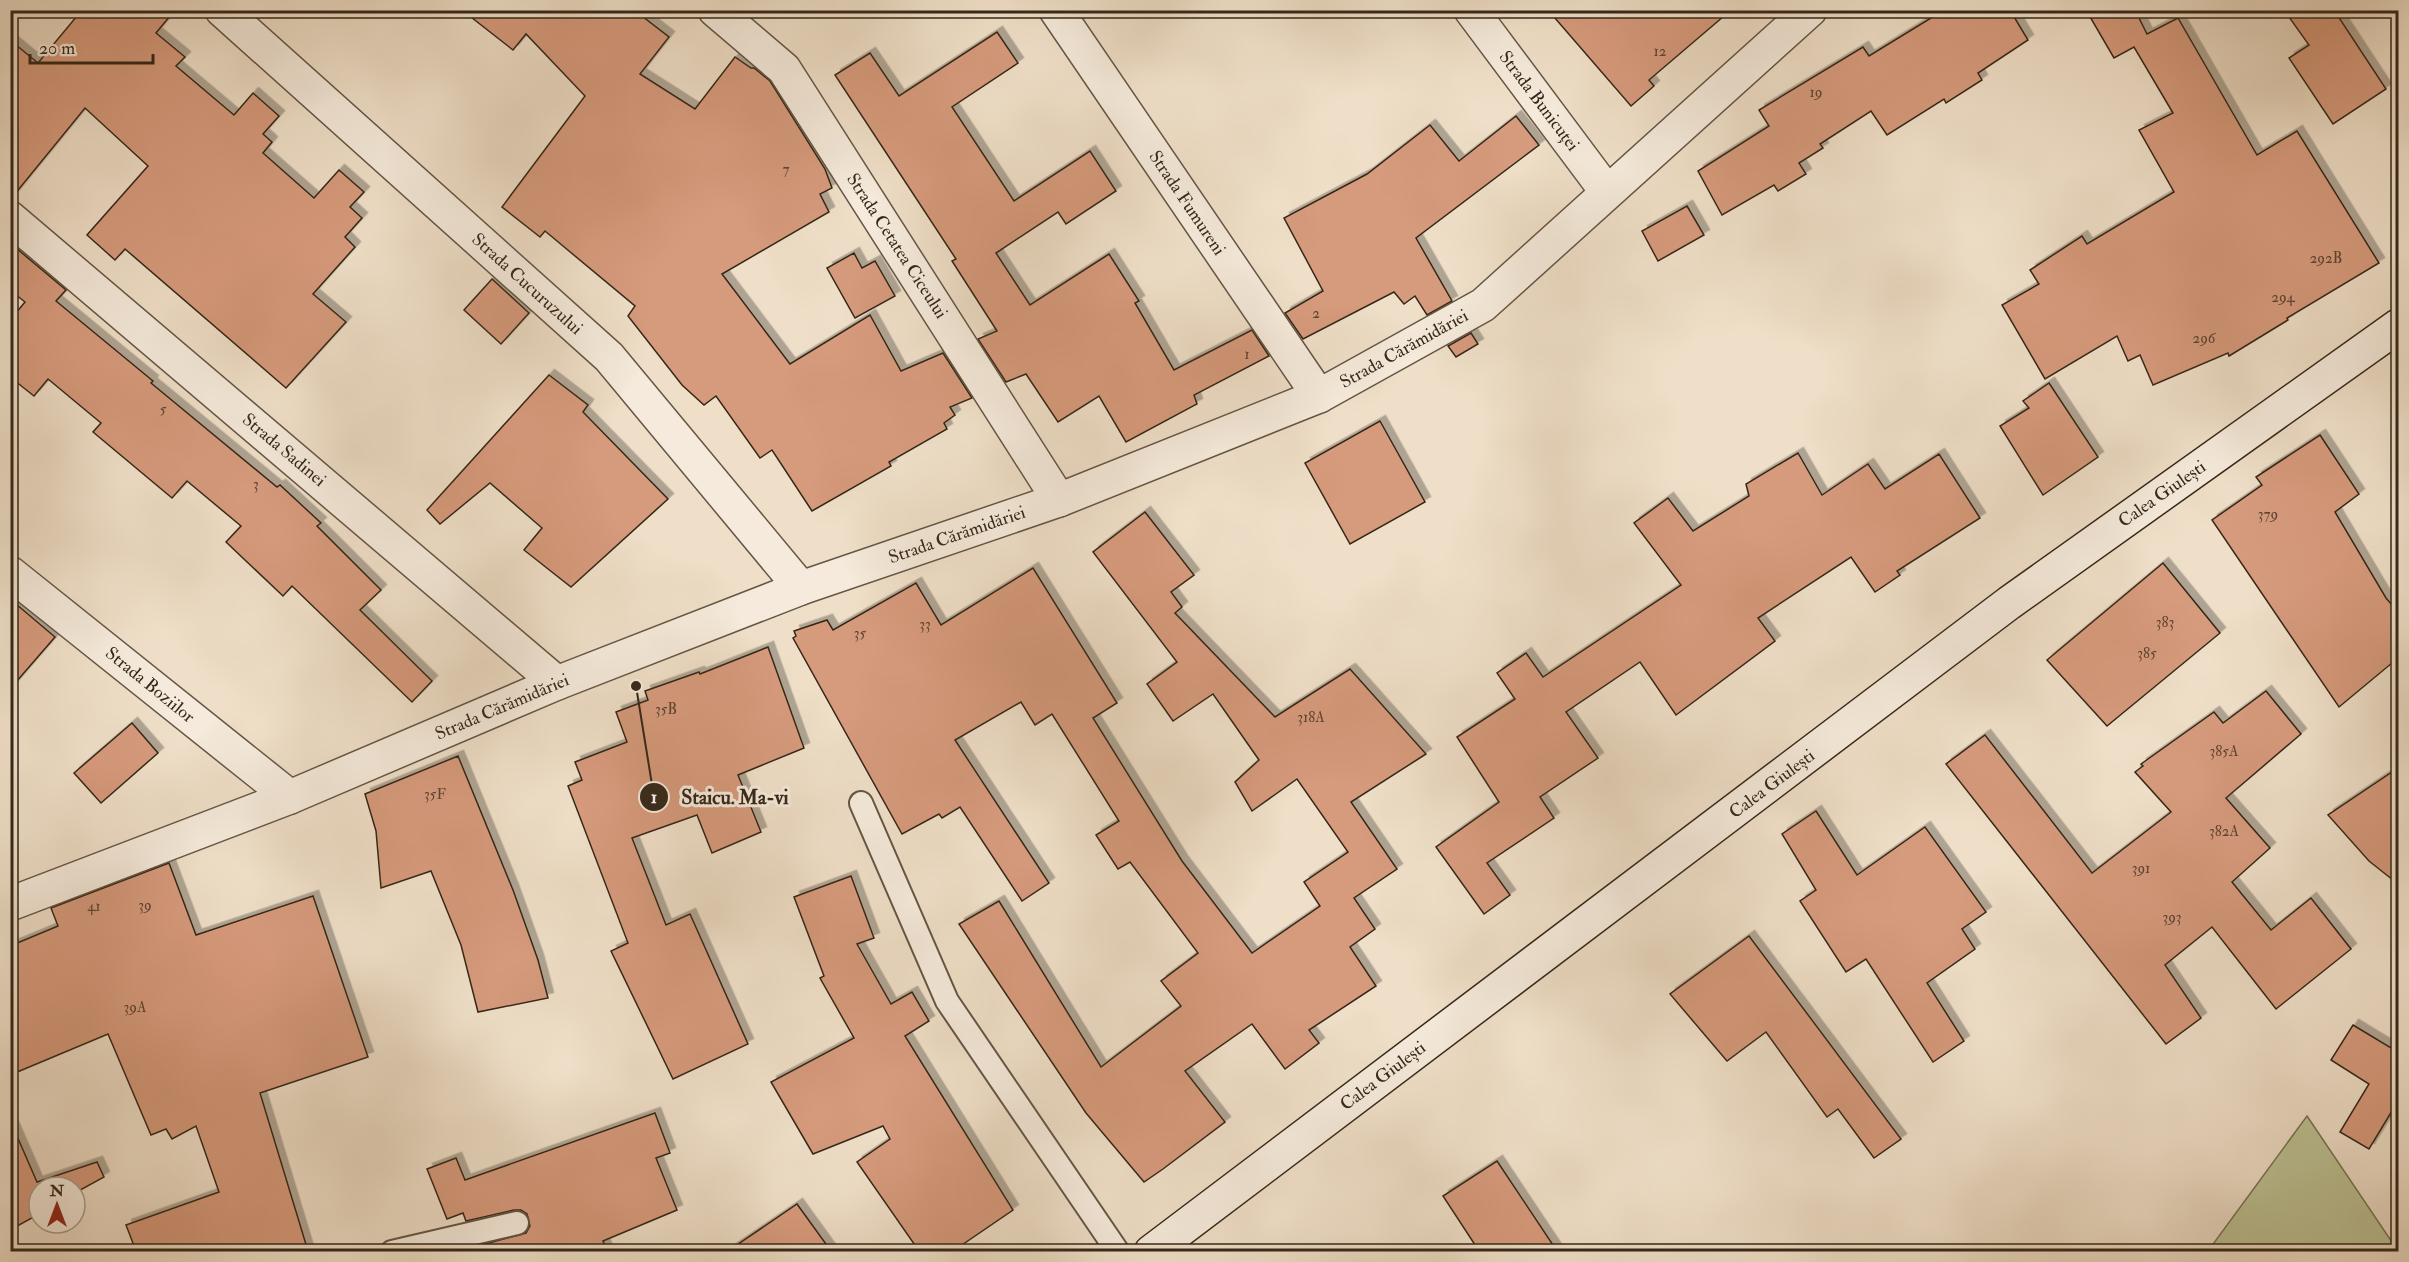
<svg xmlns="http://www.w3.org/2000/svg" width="2409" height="1262" viewBox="0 0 2409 1262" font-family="'IM FELL Double Pica',serif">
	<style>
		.green { fill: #bcc194; stroke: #787456; stroke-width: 1.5 }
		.building { fill: #d69a7c; stroke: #352819; stroke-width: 1.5; filter: url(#shadow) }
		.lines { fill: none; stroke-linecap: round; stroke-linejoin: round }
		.service-casing { stroke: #645645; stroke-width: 26 }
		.minor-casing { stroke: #645645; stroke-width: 36 }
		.secondary-casing { stroke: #352819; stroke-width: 36 }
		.service { stroke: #f5eadb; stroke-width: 22 }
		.minor { stroke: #f5eadb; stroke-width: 33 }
		.secondary { stroke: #f5eadb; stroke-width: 33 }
		.labels { text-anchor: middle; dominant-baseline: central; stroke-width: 6; stroke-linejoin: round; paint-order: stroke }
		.number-label { font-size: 15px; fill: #5d4432 }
		.street-label { font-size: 18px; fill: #352819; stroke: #f5eadb }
		.leader { fill: none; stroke: #352819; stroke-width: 2 }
		.callout-dot { fill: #352819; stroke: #f5eadb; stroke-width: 2 }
		.mark-label { font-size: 18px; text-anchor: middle; font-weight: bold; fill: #fff }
		.callout-label { font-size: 20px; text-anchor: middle; font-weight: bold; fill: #352819; stroke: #f5eadb; stroke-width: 6; stroke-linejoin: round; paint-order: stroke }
	</style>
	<defs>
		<filter id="shadow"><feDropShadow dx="5.5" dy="-5.5" stdDeviation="0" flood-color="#0004"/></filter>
	</defs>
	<rect width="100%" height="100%" fill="#efdfc8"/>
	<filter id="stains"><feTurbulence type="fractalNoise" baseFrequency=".00333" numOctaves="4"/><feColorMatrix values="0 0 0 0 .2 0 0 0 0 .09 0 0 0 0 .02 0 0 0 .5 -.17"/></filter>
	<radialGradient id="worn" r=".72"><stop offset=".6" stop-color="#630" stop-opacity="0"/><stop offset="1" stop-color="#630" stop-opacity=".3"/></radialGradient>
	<polygon class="green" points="2307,1116 2398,1251 2208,1251"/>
	<g class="building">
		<polygon points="82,10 175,10 156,33 185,57 176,66 234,115 253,93 279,116 263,134 272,142 263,153 314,198 339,170 364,192 350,207 362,218 345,237 355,247 313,294 346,322 286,388 125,249 115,260 87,235 148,166 85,108 10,200 10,40 38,63"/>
		<polygon points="462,10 634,10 669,37 640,74 695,109 735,57 751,68 754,68 770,81 825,169 832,188 820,194 829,212 722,274 790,364 870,315 901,371 943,353 972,398 950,407 955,415 944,423 947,429 889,462 891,466 812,511 772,450 760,458 716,396 704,405 682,385 628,316 635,306 545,231 540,237 502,207 585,96 526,34 513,50"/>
		<polygon points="1548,10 1731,10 1649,80 1654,86 1631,106"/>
		<polygon points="1944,10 2010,10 2028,40 1978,73 1982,80 1946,103 1944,99 1887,135 1871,111 1820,144 1823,148 1799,163 1806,174 1778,191 1774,185 1722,215 1698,171 1769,126 1759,110 1863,47 1869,56"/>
		<polygon points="2086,10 2135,10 2147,34 2178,18 2257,155 2297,131 2379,263 2287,318 2288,320 2229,356 2228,353 2153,385 2140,355 2128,361 2117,336 2045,379 2002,305 2039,284 2030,270 2082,236 2087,244 2174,192 2139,130 2173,113 2134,47 2114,58"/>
		<polygon points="2284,10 2334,10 2386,89 2333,124 2289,58 2309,45"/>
		<polygon points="997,32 1018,63 952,107 1014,201 1090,151 1116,191 1066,224 1058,212 996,253 1030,305 1109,254 1139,301 1135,303 1174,370 1252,330 1269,356 1194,395 1197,404 1126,442 1099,396 1058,422 1026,374 1006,382 978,339 997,331 952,261 956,259 835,75 870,53 899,96"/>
		<polygon points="1516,116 1539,145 1416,238 1452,301 1427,315 1415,296 1404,304 1394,292 1303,339 1285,313 1323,291 1284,218 1367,174 1430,125 1459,161"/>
		<polygon points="1687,206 1704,235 1658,261 1642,231"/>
		<polygon points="10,243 66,290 56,301 153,381 151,383 277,487 280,485 321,523 317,526 381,590 360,610 432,681 412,702 292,586 283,596 226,542 241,526 187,481 172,498 93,432 101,423 48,379 34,396 10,377 10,320 25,302 10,290"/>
		<polygon points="854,253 862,268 875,261 895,296 855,318 827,268"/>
		<polygon points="492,279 529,313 501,344 464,310"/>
		<polygon points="1471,333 1478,344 1456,357 1448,346"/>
		<polygon points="549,375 588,405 583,412 668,499 571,587 524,550 542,528 490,483 440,524 427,510"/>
		<polygon points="2049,383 2098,457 2043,495 2000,426 2029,408 2023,401"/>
		<polygon points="1380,421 1425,502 1350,544 1305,463"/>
		<polygon points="2320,435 2359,494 2335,512 2386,598 2398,612 2398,658 2339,707 2212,520 2262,485 2256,477"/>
		<polygon points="1798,453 1822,495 1868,464 1885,489 1939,454 1980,518 1897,571 1900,575 1875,592 1851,557 1758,618 1775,641 1676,715 1640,662 1566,712 1598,758 1540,797 1554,818 1487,863 1510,895 1484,914 1436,847 1499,802 1457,737 1515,699 1497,673 1526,653 1543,677 1681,585 1634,523 1668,498 1693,531 1749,496 1746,484"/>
		<polygon points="1145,512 1194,575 1171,592 1182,607 1175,613 1275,717 1350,669 1426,754 1351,802 1397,869 1354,898 1375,929 1350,947 1376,986 1309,1030 1319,1043 1285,1069 1252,1024 1185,1071 1225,1122 1163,1169 1144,1182 1086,1113 959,924 999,901 1101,1067 1181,1006 1161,981 1198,953 1130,862 1118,869 1096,835 1119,821 1052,714 1035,725 1021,702 955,740 1049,883 1022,901 960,807 942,818 939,814 902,834 793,638 796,636 794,631 827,620 833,630 916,583 941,625 1033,568 1117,703 1093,718 1182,861 1252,953 1320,906 1304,882 1348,852 1297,779 1252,811 1235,782 1259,760 1213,694 1173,721 1147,684 1177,662 1093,552"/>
		<polygon points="2163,563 2220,633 2107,726 2047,660"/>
		<polygon points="10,599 55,637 10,689"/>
		<polygon points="768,647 804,748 738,775 761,832 712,853 697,815 632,838 666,925 690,914 748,1044 673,1079 611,951 628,943 568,786 582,780 575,762 627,742 616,712 648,700 645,691 699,672 700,674"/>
		<polygon points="2266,691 2301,734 2226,798 2270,848 2232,882 2271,930 2311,898 2351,949 2276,1009 2212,927 2165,965 2201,1018 2166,1044 1946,764 1985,735 2092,873 2171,812 2135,772 2143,766 2141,764 2214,712 2223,723"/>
		<polygon points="132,723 158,753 101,803 74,773"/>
		<polygon points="458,756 513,890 538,960 548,998 478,1012 461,945 431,871 381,888 376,831 365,794"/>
		<polygon points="2398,768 2398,884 2369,861 2328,815"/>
		<polygon points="1816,811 1857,875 1925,827 1986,912 1962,929 1975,949 1927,983 1964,1041 1933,1062 1866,959 1846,972 1800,901 1816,890 1782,834"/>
		<polygon points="169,863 196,935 313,896 368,1057 260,1093 308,1251 136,1251 126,1225 219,1192 196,1126 172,1139 166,1129 151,1135 108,1034 10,1075 10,946 58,926 51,908"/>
		<polygon points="851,876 874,938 857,944 891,1004 912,992 929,1021 905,1036 1013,1210 953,1251 919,1251 857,1162 890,1139 883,1126 813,1154 771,1082 854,1038 820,978 824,976 794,897"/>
		<polygon points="1749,936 1901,1139 1874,1158 1838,1109 1827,1117 1766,1032 1727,1061 1670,994"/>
		<polygon points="2353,1025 2391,1048 2398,1035 2398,1101 2369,1149 2340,1132 2369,1084 2331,1060"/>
		<polygon points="655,1113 670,1153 656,1158 677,1210 603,1241 607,1251 475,1251 474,1247 526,1233 530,1226 527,1214 521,1210 514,1210 466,1221 463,1213 447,1219 427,1169 456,1158 465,1180"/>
		<polygon points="10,1120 37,1182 97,1162 104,1177 75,1193 75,1187 39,1187 39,1214 10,1230"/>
		<polygon points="1497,1161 1557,1251 1479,1251 1443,1196"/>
		<polygon points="797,1204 831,1251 728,1251"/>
	</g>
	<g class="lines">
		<defs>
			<g id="service">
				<polyline points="861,803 947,1001 1118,1252"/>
				<polyline points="392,1252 517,1223"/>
			</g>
			<g id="minor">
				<polyline points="222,10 609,357 801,588"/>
				<polyline points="715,10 784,69 1059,500"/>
				<polyline points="1056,10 1319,396"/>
				<polyline points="1471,10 1607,192"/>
				<polyline points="10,218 557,683"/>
				<polyline points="10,573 290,797"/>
				<polyline points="10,904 290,797 557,683 801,588 1059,500 1319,396 1483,305 1810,10"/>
			</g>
			<polyline id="secondary" points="1151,1252 2009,603 2398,326"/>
		</defs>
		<use href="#service" class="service-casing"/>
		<use href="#minor" class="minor-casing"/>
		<use href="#secondary" class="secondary-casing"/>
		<use href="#service" class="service"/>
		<use href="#minor" class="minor"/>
		<use href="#secondary" class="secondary"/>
	</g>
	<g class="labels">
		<g class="number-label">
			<text x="1660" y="51">12</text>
			<text x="1816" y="92">19</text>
			<text x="786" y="169">7</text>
			<text x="2326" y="258">292B</text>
			<text x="2283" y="297">294</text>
			<text x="1316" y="313">2</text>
			<text x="2204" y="338">296</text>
			<text x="1247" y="354">1</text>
			<text x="163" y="409">5</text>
			<text x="256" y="484">3</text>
			<text x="2268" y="514">379</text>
			<text x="2165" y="622">383</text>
			<text x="925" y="624">33</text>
			<text x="860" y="633">35</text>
			<text x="2147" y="653">385</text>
			<text x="666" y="709">35B</text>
			<text x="1311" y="717">318A</text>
			<text x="2224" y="751">385A</text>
			<text x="435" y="794">35F</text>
			<text x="2224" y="831">382A</text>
			<text x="2141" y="868">391</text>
			<text x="145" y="905">39</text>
			<text x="94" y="906">41</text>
			<text x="2172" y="917">393</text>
			<text x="135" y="1007">39A</text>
		</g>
		<g class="street-label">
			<text transform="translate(1539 101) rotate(53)">Strada Bunicuței</text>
			<text transform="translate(1187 203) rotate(56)">Strada Fumureni</text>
			<text transform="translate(897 246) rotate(57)">Strada Cetatea Ciceului</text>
			<text transform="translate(527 284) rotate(42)">Strada Cucuruzului</text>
			<text transform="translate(1404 349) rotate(-29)">Strada Cărămidăriei</text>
			<text transform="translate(284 450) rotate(40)">Strada Sadinei</text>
			<text transform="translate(2162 494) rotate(-35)">Calea Giulești</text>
			<text transform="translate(957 535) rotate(-19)">Strada Cărămidăriei</text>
			<text transform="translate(150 685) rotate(39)">Strada Boziilor</text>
			<text transform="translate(502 707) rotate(-23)">Strada Cărămidăriei</text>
			<text transform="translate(1772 784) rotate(-37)">Calea Giulești</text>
			<text transform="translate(1383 1076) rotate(-37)">Calea Giulești</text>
		</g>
	</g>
	<path class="leader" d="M636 686L654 797"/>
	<g class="callout-dot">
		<circle cx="636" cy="686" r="6"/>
		<circle cx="654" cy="797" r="15"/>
	</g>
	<g class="mark-label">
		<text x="654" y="803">1</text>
	</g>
	<g class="callout-label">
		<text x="735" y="804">Staicu. Ma-vi</text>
	</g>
	<rect width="2409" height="1262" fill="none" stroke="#efdfc8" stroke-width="36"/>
	<rect x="12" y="12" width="2385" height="1238" fill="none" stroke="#352819" stroke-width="3"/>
	<rect x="18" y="18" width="2373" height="1226" fill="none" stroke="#352819" stroke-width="1.5"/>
	<g transform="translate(57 1205)"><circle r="28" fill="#f5eadb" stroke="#a89c8d" stroke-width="1.5"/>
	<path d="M0-4.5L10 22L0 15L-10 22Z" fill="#8f2418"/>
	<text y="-9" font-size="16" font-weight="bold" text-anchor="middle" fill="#352819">N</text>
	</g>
	<path d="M30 54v9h123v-9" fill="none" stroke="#352819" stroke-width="3"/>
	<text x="39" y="54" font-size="18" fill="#352819" stroke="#f5eadb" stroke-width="4.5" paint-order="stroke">20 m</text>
	<rect width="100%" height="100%" filter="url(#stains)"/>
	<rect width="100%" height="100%" fill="url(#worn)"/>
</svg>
